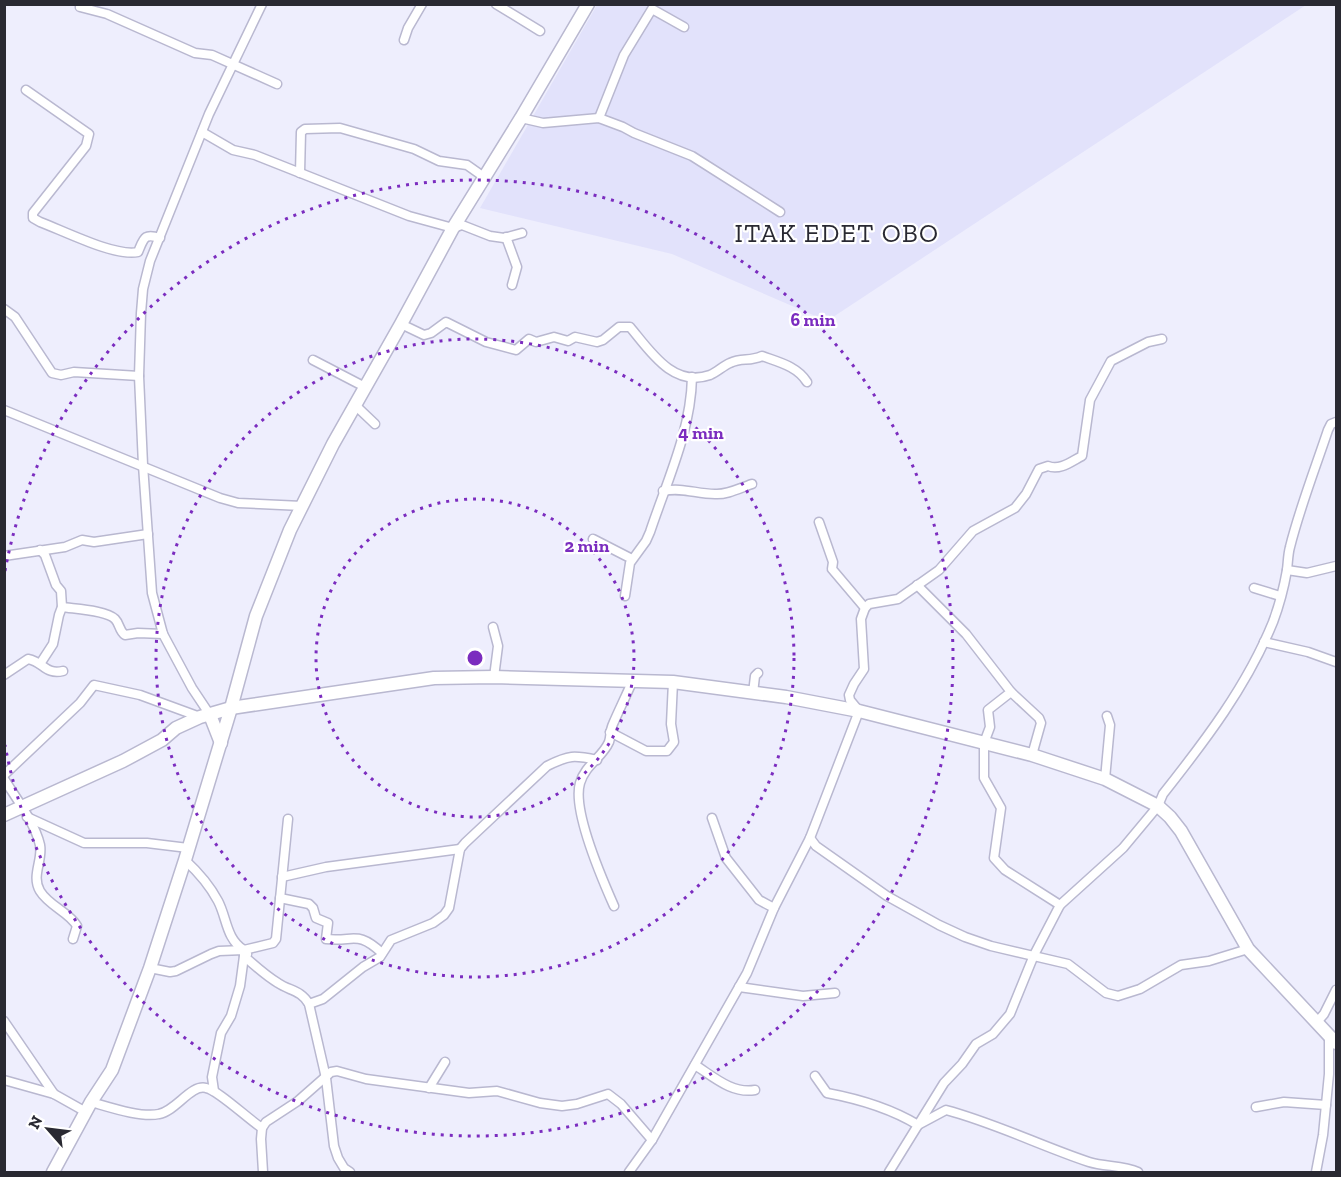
<svg xmlns="http://www.w3.org/2000/svg" width="1341" height="1177" viewBox="0 0 1341 1177" font-family="'Zilla Slab',serif">
	<style>
		.built { fill: #e2e2fb }
		.lines { fill: none; stroke-linecap: round; stroke-linejoin: round }
		.street-casing { stroke: #b9b8d0; stroke-width: 11 }
		.secondary-casing { stroke: #b9b8d0; stroke-width: 15 }
		.street { stroke: #fff; stroke-width: 8 }
		.secondary { stroke: #fff; stroke-width: 12 }
		.ring { fill: none; stroke: #7b2cbf; stroke-width: 3; stroke-dasharray: 3 6 }
		.labels { text-anchor: middle; dominant-baseline: central; stroke-width: 4.5; stroke-linejoin: round; paint-order: stroke }
		.quarter-label { font-size: 26px; letter-spacing: 1.5px; fill: #292932; stroke: #fff }
		.centre { fill: #7b2cbf; stroke: #fff; stroke-width: 3 }
		.ring-label { font-size: 18px; text-anchor: middle; font-weight: bold; fill: #7b2cbf; stroke: #fff; stroke-width: 4.5; stroke-linejoin: round; paint-order: stroke }
	</style>
	<rect width="100%" height="100%" fill="#eeeefd"/>
	<polygon class="built" points="597,5 1306,5 827,321 672,254 480,208"/>
	<g class="lines">
		<defs>
			<g id="street">
				<polyline points="496,4 540,31"/>
				<polyline points="80,7 107,14 195,53 212,55 277,84"/>
				<polyline points="404,40 408,28 422,4"/>
				<path d="M26,90L89,134L86,146L33,213V218L40,222C64,231 115,257 138,252C144,238 144,233 160,238"/>
				<polyline points="521,118 543,123 599,118 623,127 634,133 692,156 780,212"/>
				<polyline points="599,118 624,55 652,9 684,27"/>
				<polyline points="202,132 233,150 255,155 409,216 453,228 462,225 490,236 504,238 522,233"/>
				<polyline points="300,173 301,132 305,129 340,128 414,149 439,161 467,165 484,177"/>
				<polyline points="506,237 517,267 512,285"/>
				<polyline points="4,309 15,317 52,373 61,375 74,372 139,376"/>
				<path d="M401,324L424,335L431,333L446,322L486,342L516,350L529,339L536,342L554,337L568,341L575,337L597,342L603,340L619,327H630C650,351 673,388 710,375C717,372 723,366 730,363C742,357 749,362 762,356C778,362 797,366 807,382"/>
				<polyline points="313,360 365,387"/>
				<polyline points="355,405 375,424"/>
				<polyline points="4,410 220,498 238,503 302,506"/>
				<path d="M663,491C683,487 696,494 715,494C727,495 740,488 752,484"/>
				<polyline points="819,522 833,562 832,569 865,608"/>
				<polyline points="593,539 632,559"/>
				<polyline points="40,550 45,555 56,585 61,591 62,607 59,615 53,644 40,664"/>
				<polyline points="4,556 65,547 82,540 94,542 148,534"/>
				<polyline points="1287,570 1307,573 1336,566"/>
				<polyline points="917,585 966,634 1011,692 988,710 990,727 984,743 984,778 1001,808 994,858 1005,870 1060,905"/>
				<polyline points="1254,588 1280,596"/>
				<path d="M625,596L630,563L646,541L650,532C667,481 691,431 692,377"/>
				<path d="M62,607C75,609 106,610 115,619C120,624 119,631 125,635L138,633L163,634"/>
				<polyline points="493,627 498,646 494,677"/>
				<polyline points="1264,642 1308,652 1336,662"/>
				<path d="M4,675L28,659C44,662 45,675 63,671"/>
				<polyline points="1011,692 1039,718 1041,723 1032,755"/>
				<polyline points="753,693 755,676 758,673"/>
				<polyline points="210,715 192,688 163,634 152,593 143,465 139,376 141,313 143,289 150,261 209,114 262,4"/>
				<polyline points="610,732 646,751 667,751 674,742 671,724 673,682"/>
				<polyline points="4,775 80,703 94,685 140,695 200,717"/>
				<path d="M4,779C16,798 35,823 40,845C43,860 31,876 40,891C49,906 69,912 77,926L73,939"/>
				<polyline points="1105,779 1110,725 1107,716"/>
				<polyline points="27,817 84,843 147,843 188,848"/>
				<polyline points="712,818 726,858 759,900 774,908"/>
				<polyline points="810,838 816,846 887,896 939,925 965,937 991,946 1068,964 1106,993 1118,996 1140,989 1181,965 1209,961 1248,949"/>
				<path d="M185,860C197,871 210,886 218,901C227,918 226,939 244,950L273,943L276,939L288,819"/>
				<polyline points="282,877 326,867 460,849"/>
				<path d="M280,898L309,904L313,908L316,918L328,923L326,939C355,942 357,930 382,953"/>
				<path d="M614,906C602,879 572,810 580,783C585,765 602,758 609,742C611,736 610,730 613,724C619,710 626,696 632,682"/>
				<path d="M150,968L170,972L176,971L211,954L219,951L244,950V956C255,966 266,976 278,983C290,991 301,990 309,1004L326,1078L334,1146L338,1158L344,1168L350,1172"/>
				<polyline points="739,987 803,996 835,993"/>
				<path d="M309,1004L323,999L363,967L380,957L391,940L433,923L444,915L449,908L460,849L465,843L547,766C569,755 574,755 597,760"/>
				<polyline points="4,1021 54,1094"/>
				<polyline points="1316,1023 1324,1014 1336,990"/>
				<path d="M695,1065C714,1077 732,1094 755,1090"/>
				<path d="M815,1076L827,1093C859,1099 890,1108 918,1125"/>
				<polyline points="4,1080 54,1094 86,1112"/>
				<polyline points="429,1088 445,1062"/>
				<polyline points="214,1091 212,1077 221,1033 231,1016 240,986 244,956 247,954"/>
				<path d="M91,1102C109,1107 141,1118 159,1114C176,1111 191,1084 206,1088C218,1090 248,1119 262,1128"/>
				<polyline points="1256,1107 1284,1102 1326,1105"/>
				<path d="M918,1125L946,1110C995,1123 1041,1146 1089,1162C1105,1167 1123,1165 1138,1172"/>
				<polyline points="263,1172 261,1139 262,1128 266,1122 298,1101 331,1072 337,1071 366,1079 469,1093 497,1091 540,1103 562,1106 577,1104 608,1094 621,1104 652,1140"/>
				<path d="M629,1172L652,1140L747,973L774,908L810,838L859,711L850,700L849,695L854,684L864,669L861,619L865,608L869,604L898,599L939,570L973,531L1015,508L1026,494L1039,469L1048,466C1060,471 1072,461 1082,456L1090,400L1111,361L1148,342L1162,339"/>
				<path d="M889,1172L944,1083L962,1064L976,1044L993,1034L1010,1014L1034,955L1060,905L1123,848L1158,806L1163,794C1205,741 1247,686 1273,622C1279,606 1284,587 1287,570C1288,562 1288,554 1290,547C1300,507 1315,469 1328,430L1331,424L1336,422"/>
				<polyline points="1316,1172 1323,1135 1329,1074 1329,1037"/>
			</g>
			<g id="secondary">
				<polyline points="210,715 221,743"/>
				<polyline points="4,815 123,761 162,740 176,728 200,717 231,708 434,678 494,677 673,682 786,697 859,711 1032,755 1105,779 1158,806 1170,817 1181,831 1248,949 1336,1043"/>
				<polyline points="53,1172 91,1102 112,1070 150,968 185,860 231,708 256,616 290,530 333,444 401,324 453,228 521,118 588,4"/>
			</g>
		</defs>
		<use href="#street" class="street-casing"/>
		<use href="#secondary" class="secondary-casing"/>
		<use href="#street" class="street"/>
		<use href="#secondary" class="secondary"/>
	</g>
	<g class="ring">
		<circle cx="475" cy="658" r="159"/>
		<circle cx="475" cy="658" r="319"/>
		<path d="M5 571A478 478 0 1 1 5 745"/>
	</g>
	<g class="labels">
		<g class="quarter-label">
			<text x="837" y="233">ITAK EDET OBO</text>
		</g>
	</g>
	<circle cx="475" cy="658" r="9" class="centre"/>
	<g class="ring-label">
		<text x="813" y="326">6 min</text>
		<text x="701" y="439">4 min</text>
		<text x="587" y="552">2 min</text>
	</g>
	<rect width="1341" height="1177" fill="none" stroke="#292932" stroke-width="12"/>
	<g transform="translate(48 1129) rotate(298)" stroke="#ffffff" stroke-width="4.5" paint-order="stroke">
	<path d="M0-4.5L10 22L0 15L-10 22Z" fill="#292932"/>
	<text y="-9" font-size="16" font-weight="bold" text-anchor="middle" fill="#292932">N</text>
	</g>
</svg>
